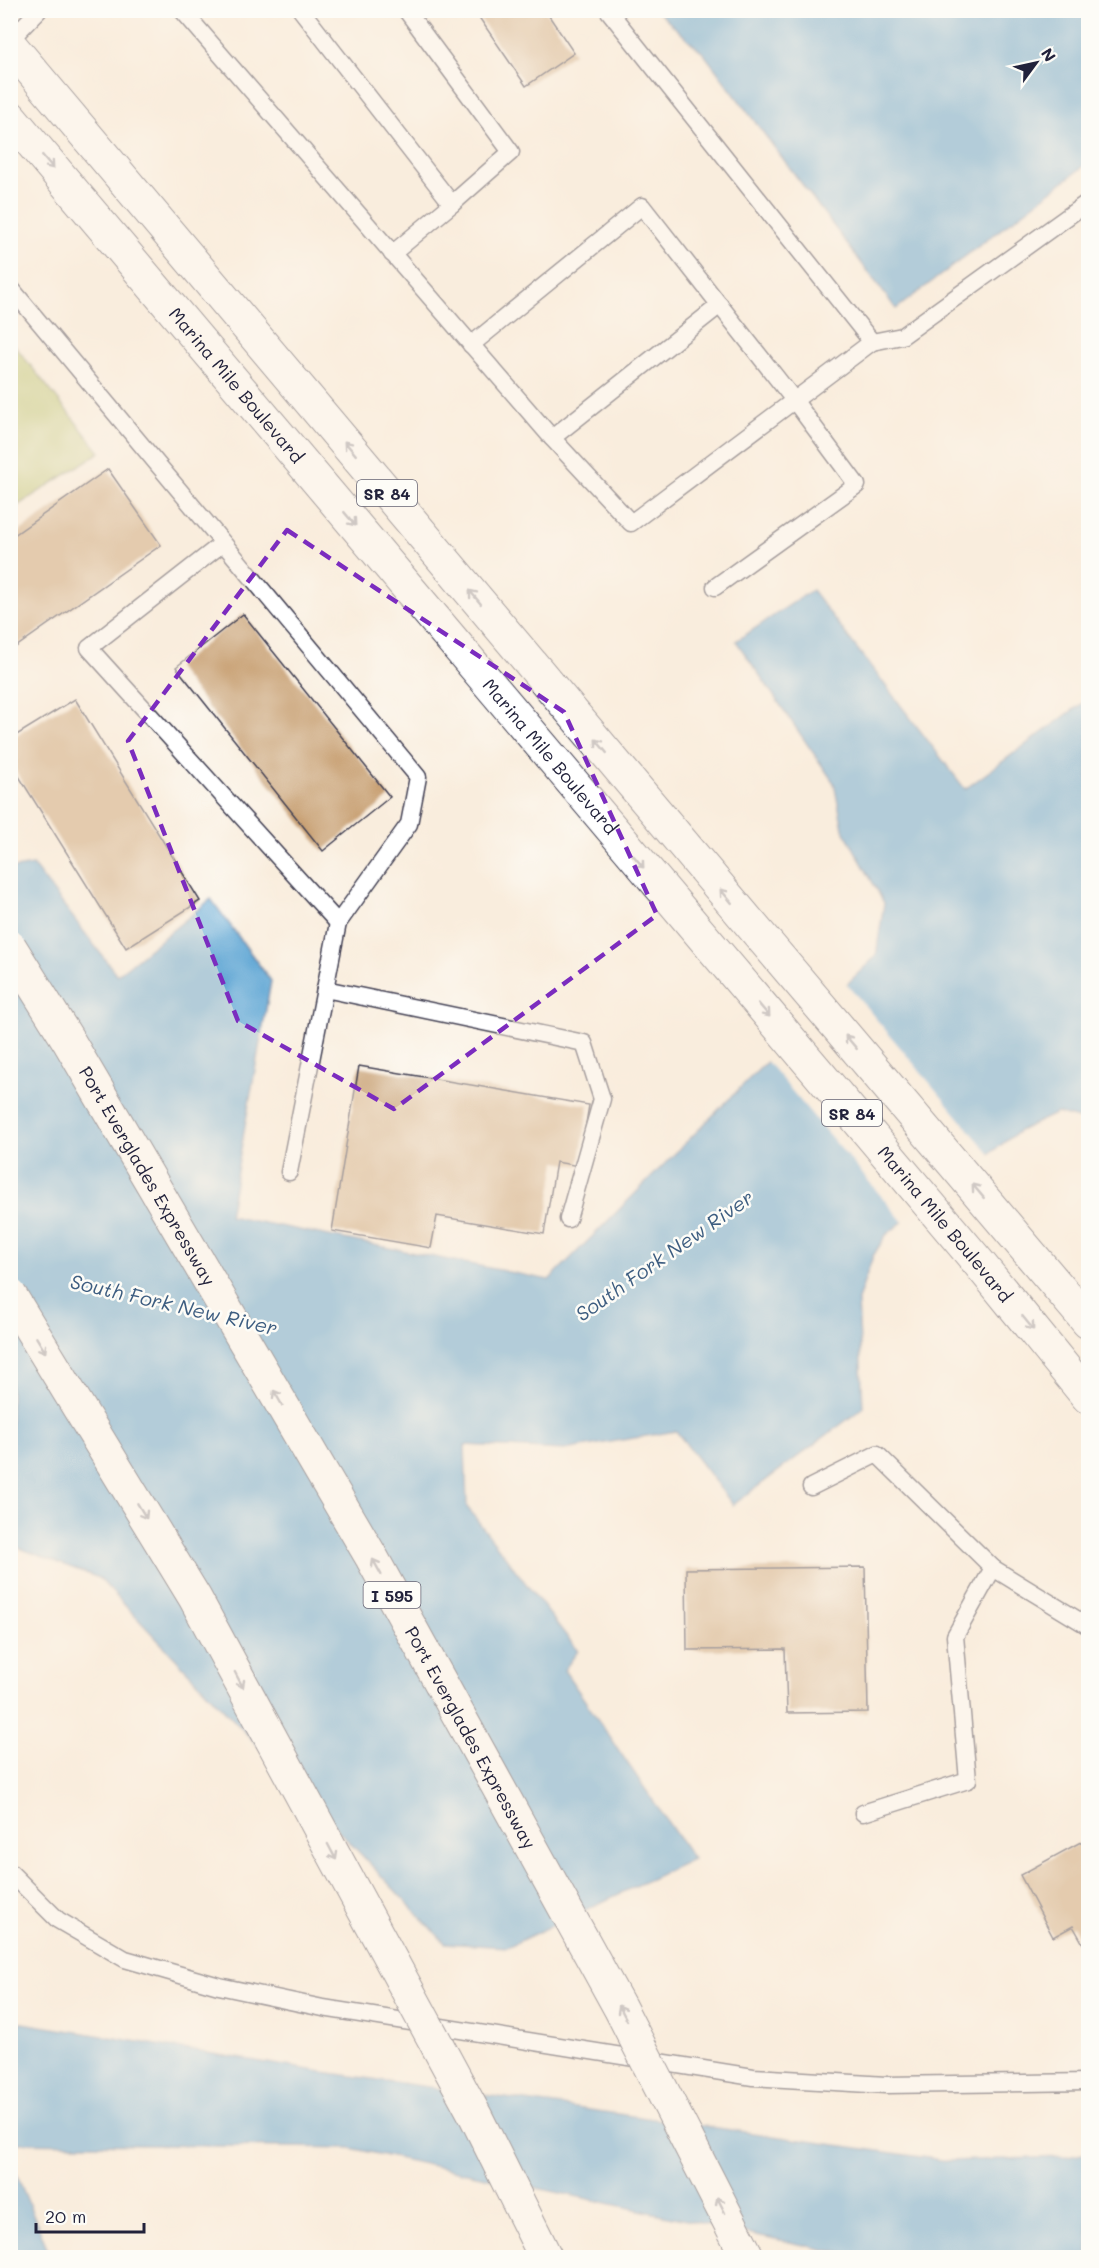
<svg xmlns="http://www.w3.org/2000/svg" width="1099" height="2268" viewBox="0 0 1099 2268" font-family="Mali,sans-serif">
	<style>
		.green { fill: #b1bd5f; stroke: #6a704d; stroke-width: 1.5 }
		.water { fill: #5da5d4; stroke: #406488; stroke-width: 1.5 }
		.pier { fill: #f9eddd }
		.building { fill: #c9a276 }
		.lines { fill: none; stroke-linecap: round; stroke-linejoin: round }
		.service-casing { stroke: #424053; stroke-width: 19 }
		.primary-casing { stroke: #424053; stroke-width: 35 }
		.service { stroke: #fff; stroke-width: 16 }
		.primary { stroke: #fff; stroke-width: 33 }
		.motorway-bridge-casing { stroke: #424053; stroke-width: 35; stroke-linecap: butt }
		.motorway-bridge { stroke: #fff; stroke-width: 33 }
		.oneway { stroke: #9c9ca7 }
		.marked { fill: none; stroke: #7b2cbf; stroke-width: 4.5; stroke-dasharray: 12 8; stroke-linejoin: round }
		.labels { text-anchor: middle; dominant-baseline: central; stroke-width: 5; stroke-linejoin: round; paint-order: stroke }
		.shield { fill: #fdfcf7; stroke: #646373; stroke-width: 1.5 }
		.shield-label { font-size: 16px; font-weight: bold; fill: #22223b }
		.street-label { font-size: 18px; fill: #22223b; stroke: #fdfcf7 }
		.water-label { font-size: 20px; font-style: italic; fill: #3d5d80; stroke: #fdfcf7 }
	</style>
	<rect width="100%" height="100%" fill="#fdfcf7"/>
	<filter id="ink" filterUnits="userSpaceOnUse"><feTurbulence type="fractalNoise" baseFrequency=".0167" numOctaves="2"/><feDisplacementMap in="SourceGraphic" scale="12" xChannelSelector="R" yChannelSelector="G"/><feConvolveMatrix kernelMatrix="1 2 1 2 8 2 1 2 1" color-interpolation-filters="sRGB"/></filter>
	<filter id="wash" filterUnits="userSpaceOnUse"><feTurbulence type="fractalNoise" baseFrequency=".008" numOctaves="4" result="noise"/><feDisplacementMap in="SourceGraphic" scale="24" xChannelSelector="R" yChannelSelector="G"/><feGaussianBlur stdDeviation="1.35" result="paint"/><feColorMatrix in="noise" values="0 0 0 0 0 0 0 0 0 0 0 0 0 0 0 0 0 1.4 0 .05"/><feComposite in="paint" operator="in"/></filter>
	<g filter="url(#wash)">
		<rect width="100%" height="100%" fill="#f9eddd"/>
		<polygon class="green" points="11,341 100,452 11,510 10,510"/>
		<g class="water">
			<polygon points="657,11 1088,11 1088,163 896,309 704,54"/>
			<polygon points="812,590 965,789 1088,699 1088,1122 1057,1113 1019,1131 886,1235 873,1256 858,1300 863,1408 733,1505 676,1431 564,1450 465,1445 467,1507 578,1651 564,1670 693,1859 507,1947 445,1943 99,1578 11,1545 10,869 33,865 117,975 211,899 271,981 229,1216 549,1280 749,1079 876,956 884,903 843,829 834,783 736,641"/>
			<polygon points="10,2021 323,2072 949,2161 1067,2157 1088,2153 1088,2257 859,2257 350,2148 11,2143"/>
			<polygon points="11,2161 51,2257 11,2257"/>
		</g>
		<polygon class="pier" points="845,982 991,1156 905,1224 765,1059"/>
		<g id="blocks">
			<g class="building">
				<polygon points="474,10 545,10 574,53 526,86"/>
				<polygon points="108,469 161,545 10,651 10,538"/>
				<polygon points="243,614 390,797 323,851 176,667"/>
				<polygon points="75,699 200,901 126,948 10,762 10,739"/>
				<polygon points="359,1066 589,1105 579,1166 556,1162 544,1234 437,1216 431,1248 332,1231"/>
				<polygon points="865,1567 868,1712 787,1713 785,1649 687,1650 686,1569"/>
				<polygon points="1088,1838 1088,1947 1086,1949 1073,1926 1053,1937 1020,1875"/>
			</g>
		</g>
	</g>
	<g filter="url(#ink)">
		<use href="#blocks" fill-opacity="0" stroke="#424053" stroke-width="1.5"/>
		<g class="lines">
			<defs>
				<g id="service">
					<polyline points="182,10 552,438 631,523 872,342 608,10"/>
					<polyline points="301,10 452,204 392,254"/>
					<polyline points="406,10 511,152 452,204"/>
					<polyline points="10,40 39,10"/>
					<polyline points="10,287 418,777 409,824 338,923 89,648 223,543"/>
					<polyline points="872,342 902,336 1088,202"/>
					<polyline points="471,345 642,206 794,400 857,485 715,587"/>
					<polyline points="552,438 720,305"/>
					<polyline points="325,989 584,1043 602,1099 568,1219"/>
					<polyline points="289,1172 338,923"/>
					<polyline points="811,1487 877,1454 993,1568 1088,1626"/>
					<polyline points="863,1813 968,1780 955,1636 993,1568"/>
					<polyline points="10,1872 58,1920 125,1959 219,1986 323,2008 753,2077 886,2085 1088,2082"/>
				</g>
				<g id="primary">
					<polyline points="10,45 764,940 1088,1322"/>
					<path id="s1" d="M10,117L978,1262L1088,1397"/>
				</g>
			</defs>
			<use href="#service" class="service-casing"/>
			<use href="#primary" class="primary-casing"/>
			<use href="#service" class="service"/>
			<use href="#primary" class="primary"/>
			<defs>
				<g id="motorway-bridge">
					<path id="s2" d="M10,947L68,1040L372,1558L620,2008L748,2258"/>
					<polyline points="10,1295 195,1598 476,2117 546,2258"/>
				</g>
			</defs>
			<use href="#motorway-bridge" class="motorway-bridge-casing"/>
			<use href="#motorway-bridge" class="motorway-bridge"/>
		</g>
		<defs><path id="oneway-shaft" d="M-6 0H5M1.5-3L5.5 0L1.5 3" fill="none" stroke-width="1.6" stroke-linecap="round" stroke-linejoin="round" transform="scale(1.5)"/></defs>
		<g class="oneway">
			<use href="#oneway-shaft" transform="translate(48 162) rotate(50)"/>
			<use href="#oneway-shaft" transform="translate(350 448) rotate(-130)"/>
			<use href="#oneway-shaft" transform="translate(350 519) rotate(50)"/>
			<use href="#oneway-shaft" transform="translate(475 597) rotate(-130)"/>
			<use href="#oneway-shaft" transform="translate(601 746) rotate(-130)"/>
			<use href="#oneway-shaft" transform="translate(638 861) rotate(50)"/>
			<use href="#oneway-shaft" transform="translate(726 896) rotate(-130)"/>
			<use href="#oneway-shaft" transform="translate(764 1010) rotate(50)"/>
			<use href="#oneway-shaft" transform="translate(851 1042) rotate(-130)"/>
			<use href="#oneway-shaft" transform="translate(978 1191) rotate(-130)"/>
			<use href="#oneway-shaft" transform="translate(1028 1323) rotate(51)"/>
			<use href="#oneway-shaft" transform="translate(41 1345) rotate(59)"/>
			<use href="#oneway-shaft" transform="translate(278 1398) rotate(-120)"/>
			<use href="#oneway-shaft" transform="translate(142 1511) rotate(59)"/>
			<use href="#oneway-shaft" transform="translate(377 1567) rotate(-119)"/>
			<use href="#oneway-shaft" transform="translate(239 1680) rotate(62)"/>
			<use href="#oneway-shaft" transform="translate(332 1852) rotate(62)"/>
			<use href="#oneway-shaft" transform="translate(623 2013) rotate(-118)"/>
			<use href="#oneway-shaft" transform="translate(721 2205) rotate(-117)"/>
		</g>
	</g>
	<path d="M0 0H1099V2268H0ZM287,530L564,712L657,915L394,1109L238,1021L128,741Z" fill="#f9eddd" fill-opacity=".55" fill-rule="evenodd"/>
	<path class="marked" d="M287,530L564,712L657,915L394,1109L238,1021L128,741Z"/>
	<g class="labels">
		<g class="shield">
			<rect x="357" y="480" width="60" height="26" rx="4.5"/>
			<rect x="822" y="1100" width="60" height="26" rx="4.5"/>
			<rect x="363.5" y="1582" width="57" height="26" rx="4.5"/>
		</g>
		<g class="shield-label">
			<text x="387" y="493">SR 84</text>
			<text x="852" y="1113">SR 84</text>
			<text x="392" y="1595">I 595</text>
		</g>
		<g class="street-label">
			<text stroke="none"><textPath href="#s1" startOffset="351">Marina Mile Boulevard</textPath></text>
			<text stroke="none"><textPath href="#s1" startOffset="837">Marina Mile Boulevard</textPath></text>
			<text stroke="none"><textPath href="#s2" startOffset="267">Port Everglades Expressway</textPath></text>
			<text stroke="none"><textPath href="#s1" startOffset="1449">Marina Mile Boulevard</textPath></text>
			<text stroke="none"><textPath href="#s2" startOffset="915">Port Everglades Expressway</textPath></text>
		</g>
		<g class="water-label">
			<text transform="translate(664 1255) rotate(-35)">South Fork New River</text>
			<text transform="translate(174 1304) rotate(13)">South Fork New River</text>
		</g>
	</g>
	<rect width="1099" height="2268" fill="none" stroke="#fdfcf7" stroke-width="36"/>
	<g transform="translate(1036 63) rotate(57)" stroke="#fdfcf7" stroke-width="4.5" paint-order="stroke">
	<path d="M0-4.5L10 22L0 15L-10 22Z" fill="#22223b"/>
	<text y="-9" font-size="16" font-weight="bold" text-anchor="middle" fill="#22223b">N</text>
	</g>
	<path d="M36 2223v9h108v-9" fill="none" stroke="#22223b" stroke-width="3"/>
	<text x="45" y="2223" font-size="18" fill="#22223b" stroke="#fdfcf7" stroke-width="4.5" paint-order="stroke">20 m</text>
</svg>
